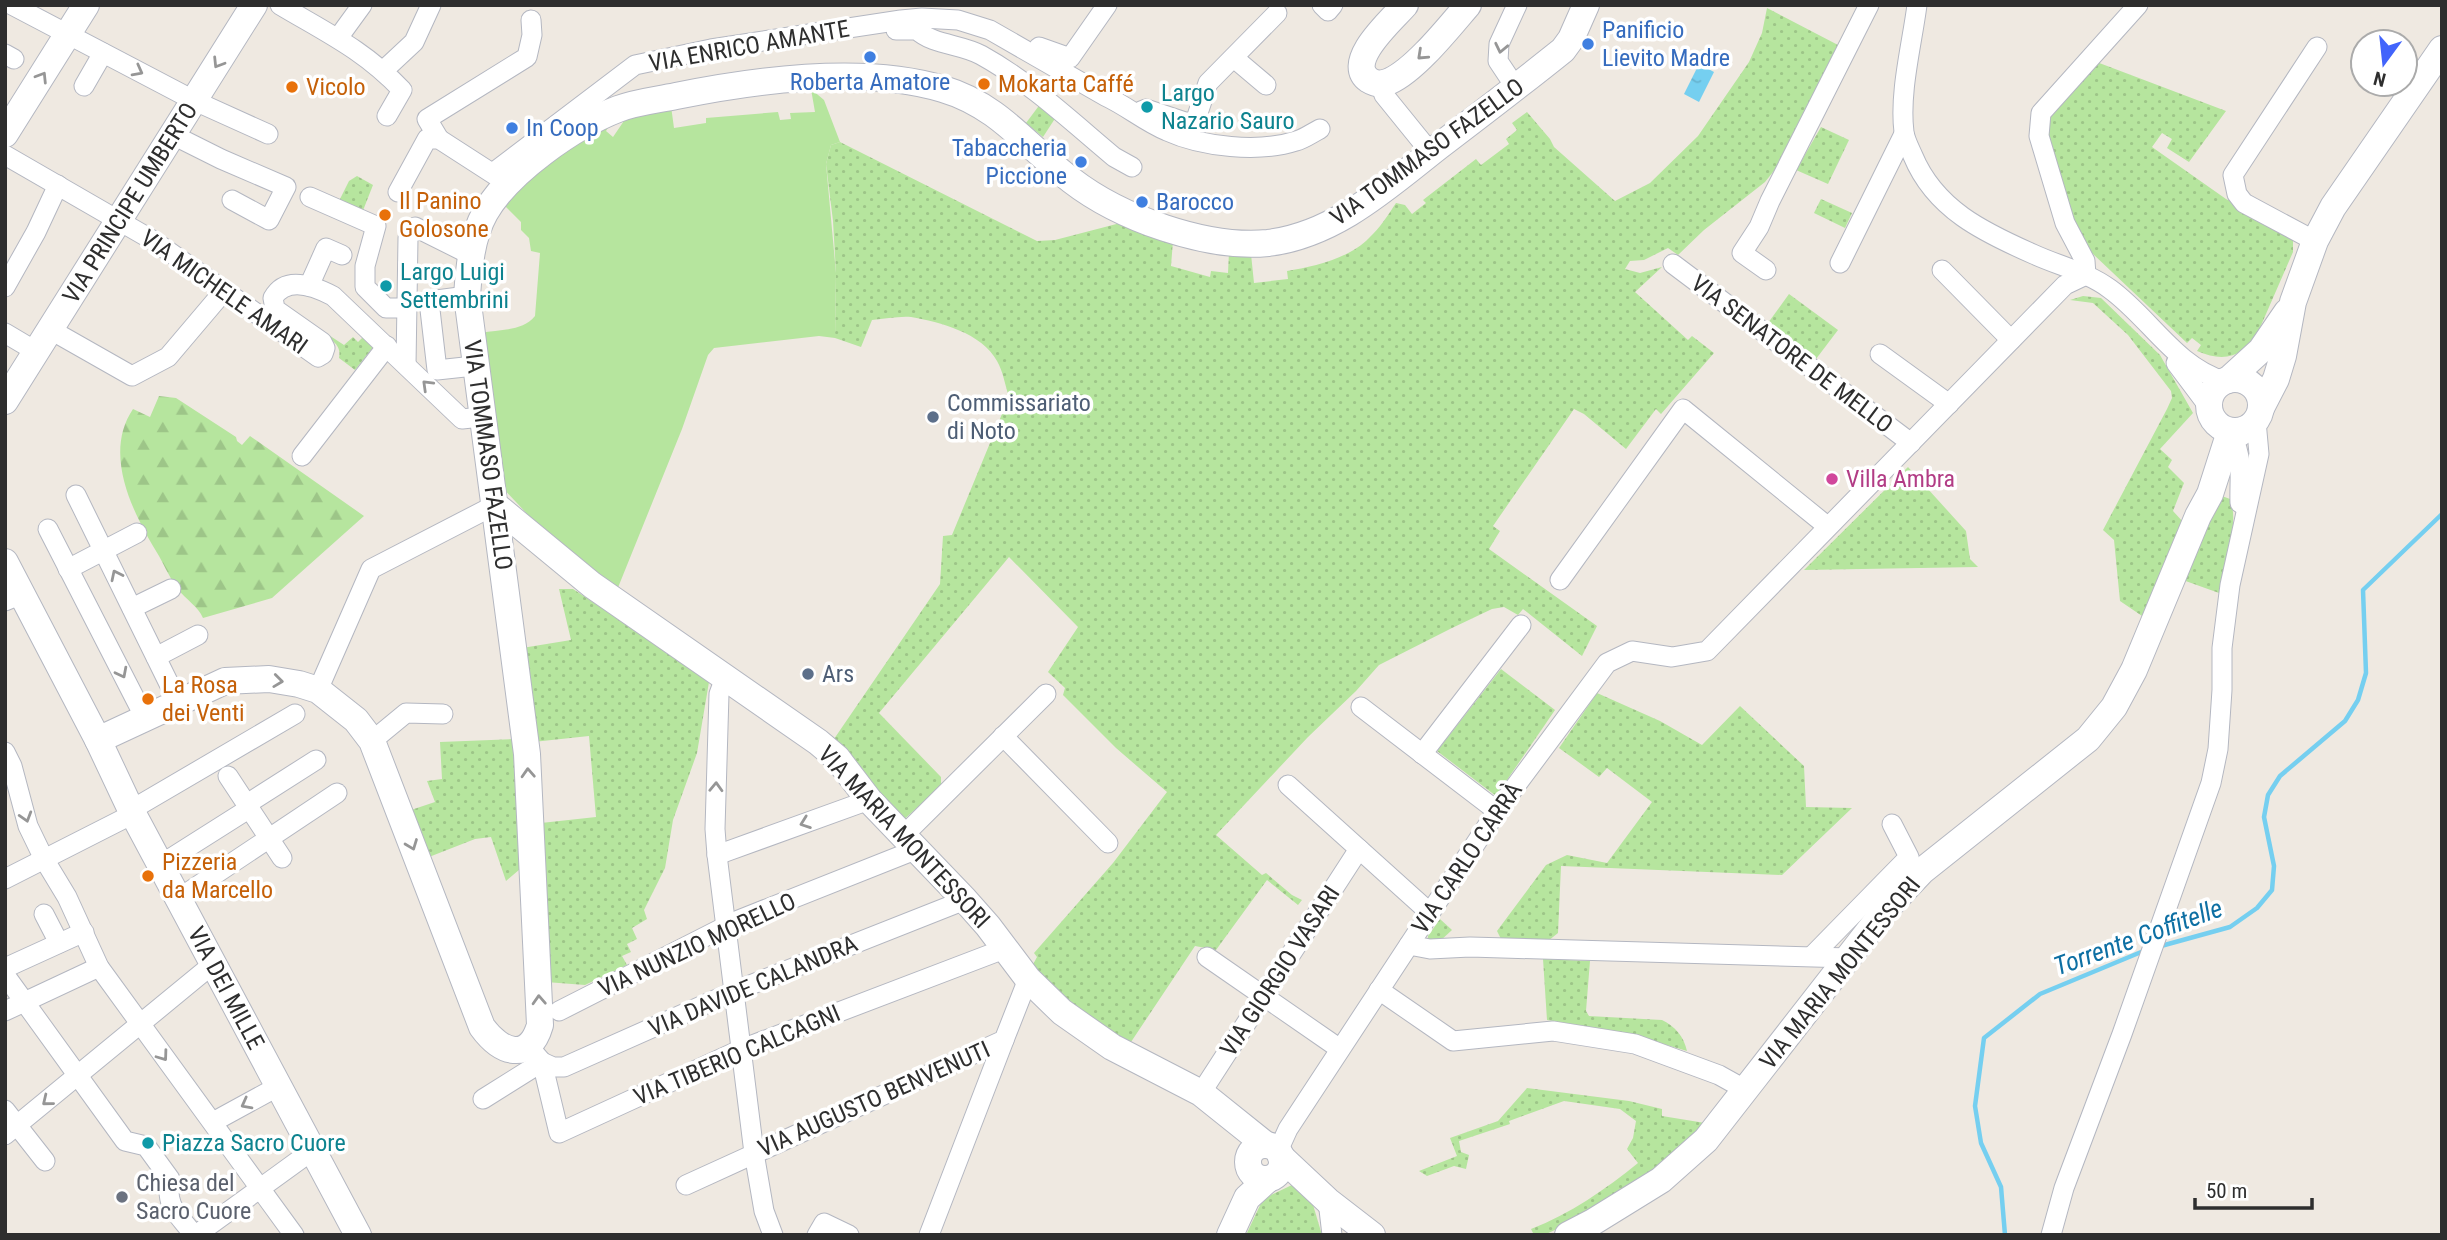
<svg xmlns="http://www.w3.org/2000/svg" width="2447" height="1240" viewBox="0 0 2447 1240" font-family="'Roboto Condensed',sans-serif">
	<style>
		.grass { fill: url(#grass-dots) }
		.forest { fill: url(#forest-firs) }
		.park { fill: #b6e59e }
		.water { fill: url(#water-ripples) }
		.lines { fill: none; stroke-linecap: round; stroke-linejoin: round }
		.stream { stroke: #75cff0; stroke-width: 4.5 }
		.street-casing { stroke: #b4b7c1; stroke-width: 21 }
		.secondary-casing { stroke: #b4b7c1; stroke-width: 28 }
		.street { stroke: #fff; stroke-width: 19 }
		.secondary { stroke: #fff; stroke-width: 26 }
		.oneway { stroke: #969696 }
		.shop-dot { fill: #3f7fe0; stroke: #fff; stroke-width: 2.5 }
		.food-dot { fill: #e8710a; stroke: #fff; stroke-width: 2.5 }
		.culture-dot { fill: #0f9aa8; stroke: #fff; stroke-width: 2.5 }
		.service-dot { fill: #5c6f8a; stroke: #fff; stroke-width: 2.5 }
		.hotel-dot { fill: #d1479c; stroke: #fff; stroke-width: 2.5 }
		.worship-dot { fill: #6b7280; stroke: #fff; stroke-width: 2.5 }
		.labels { text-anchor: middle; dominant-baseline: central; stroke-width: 7; stroke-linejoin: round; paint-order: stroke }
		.shop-label { font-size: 24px; fill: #366cbe; stroke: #fff; text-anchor: start }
		.street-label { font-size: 24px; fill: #2e2e2e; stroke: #fff }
		.food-label { font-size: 24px; fill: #c56008; stroke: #fff; text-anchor: start }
		.culture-label { font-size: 24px; fill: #0d838f; stroke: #fff; text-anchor: start }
		.service-label { font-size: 24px; fill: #4e5e75; stroke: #fff; text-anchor: start }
		.hotel-label { font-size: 24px; fill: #b23c85; stroke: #fff; text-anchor: start }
		.worship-label { font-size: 24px; fill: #5b616d; stroke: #fff; text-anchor: start }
		.water-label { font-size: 26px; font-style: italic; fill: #0d6fa3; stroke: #fff }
	</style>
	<defs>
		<pattern id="grass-dots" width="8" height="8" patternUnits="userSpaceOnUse" patternTransform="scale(1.75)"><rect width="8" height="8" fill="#b6e59e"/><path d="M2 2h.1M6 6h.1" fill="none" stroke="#9dc588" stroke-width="1.8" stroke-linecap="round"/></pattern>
		<pattern id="forest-firs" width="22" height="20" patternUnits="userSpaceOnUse" patternTransform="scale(1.75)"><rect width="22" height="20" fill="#b6e59e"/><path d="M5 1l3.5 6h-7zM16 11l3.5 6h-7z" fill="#9dc588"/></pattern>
		<pattern id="water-ripples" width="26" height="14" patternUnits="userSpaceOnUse" patternTransform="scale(1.75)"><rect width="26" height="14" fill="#75cff0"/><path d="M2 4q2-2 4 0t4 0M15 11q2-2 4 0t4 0" fill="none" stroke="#66b2ce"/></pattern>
	</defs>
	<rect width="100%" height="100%" fill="#efe9e1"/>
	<g class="grass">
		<path d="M1767,8L1838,45L1789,152L1765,182L1704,230L1678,255L1668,248L1644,260L1630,261L1625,269L1640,273L1662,267L1635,292L1688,340L1692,336L1714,353L1661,414L1656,409L1626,449L1584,414L1574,409L1493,526L1500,531L1489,549L1597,626L1582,656L1523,609L1518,615L1504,607L1492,609L1452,628L1379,665L1356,691L1308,737L1216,835L1262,875L1266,873L1292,895L1302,900L1298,905L1267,880L1216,950L1195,946L1131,1042C1091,1027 1061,999 1030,970L1037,957L1034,953L1113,863L1167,792L1116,748L1063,695L1065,688L1048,672L1078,627L1009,557L879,713L941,777V786L899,824L834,739L940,584L943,536L952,535L1009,397C1005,385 1003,371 997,361C982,333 940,322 911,317C899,316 885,319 872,320L861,347L835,338L836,273L833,221L826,164L831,145L840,142L1037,241L1055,240L1128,221L1173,241L1171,266L1210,277L1211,271L1228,273L1229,252L1251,254L1254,283L1288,279L1287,271C1313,267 1350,258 1369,238C1380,228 1388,215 1396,203L1405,205L1412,214L1426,203L1423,200L1476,159L1481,165L1509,144L1506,139L1517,130L1512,123L1527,112L1550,139L1554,147L1615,201L1650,183L1698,136L1749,62L1762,33Z"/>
		<path d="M2094,61L2226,111L2189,162L2167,148L2172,139L2162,133L2152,147L2226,199L2277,226L2293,238V252L2259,330C2244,357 2225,363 2197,351L2201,345L2192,338L2187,343L2093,254L2081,240L2070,220L2044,125Z"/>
		<polygon points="1041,103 1056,117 1043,137 1026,123"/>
		<polygon points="1821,127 1849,140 1828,184 1796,170"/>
		<polygon points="357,176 373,185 362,213 338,203 349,181"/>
		<polygon points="1821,199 1852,213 1845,228 1814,213"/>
		<polygon points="1789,294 1838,330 1816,359 1768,323"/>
		<polygon points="2083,296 2101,298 2160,355 2193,413 2160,449 2172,460 2168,467 2184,483 2173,511 2184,523 2145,618 2120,601 2114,540 2103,530 2167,409 2172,398 2171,391 2128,335 2093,303 2070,300"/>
		<path d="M318,328L344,345L353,337L358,342L363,337L374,346L355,370L339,358C343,342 325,338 318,328Z"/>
		<polygon points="1908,467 1966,531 1970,559 1978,567 1804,570"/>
		<path d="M2222,496L2230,499C2240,522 2224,569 2219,593L2180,579Z"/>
		<polygon points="559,589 573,589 682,661 709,682 697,753 673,820 665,868 644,910 647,919 632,928 637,939 627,944 631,952 622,956 627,965 585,985 546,982 541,823 596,817 589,736 533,742 522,648 571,640"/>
		<polygon points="1501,669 1555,710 1496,796 1437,751"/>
		<polygon points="1597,693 1660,721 1702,745 1740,706 1804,766 1806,807 1852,808 1782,875 1561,866 1558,933 1548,941 1501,939 1497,931 1546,865 1567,855 1607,863 1652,802 1607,768 1599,777 1559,748"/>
		<polygon points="514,739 526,864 506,881 491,837 475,839 429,857 411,810 435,802 427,781 442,779 440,742"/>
		<polygon points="1440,919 1452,930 1439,942 1428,941 1428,936"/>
		<path d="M1543,959L1590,961L1586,1011L1589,1016L1662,1020C1675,1026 1684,1037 1687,1051L1626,1033L1547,1020Z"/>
		<path d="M1527,1088L1629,1101L1662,1109V1116L1705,1123L1665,1163L1574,1221L1544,1235H1534L1531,1229C1570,1214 1606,1189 1638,1163L1627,1149L1633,1138L1636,1121L1620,1109L1564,1101L1509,1121L1510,1124L1459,1141L1461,1152L1469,1155L1466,1169L1454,1166L1427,1176L1419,1171L1457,1156L1450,1138L1498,1121Z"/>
		<polygon points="1294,1184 1311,1198 1322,1235 1246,1235 1263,1199"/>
	</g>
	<path class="forest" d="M159,396L176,398L236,437L237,441L242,445L250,436L364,516L272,598L203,618C198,606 186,600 178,589C171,580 165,567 159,556C134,515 102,455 133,409L150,417Z"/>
	<path class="park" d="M811,89L824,100L840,142L831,145L826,164L836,273L835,338L819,336L714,348L708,355L682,429L617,590L546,534L500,485L481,333C499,329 522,332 535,316L540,253L531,251L529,238L521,230V222L502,203L554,154L612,121L606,131L613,137L628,115L671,106L674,128L706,123V118L778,112L780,120L791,119L790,113L815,112Z"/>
	<polygon class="water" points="1699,64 1714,72 1699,102 1684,94"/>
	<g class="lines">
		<g class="stream">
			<polyline points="2161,946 2230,927 2257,908 2272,890 2274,866 2264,817 2268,795 2280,776 2345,721 2358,700 2366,673 2363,590 2442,514"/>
			<polyline points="2005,1235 2001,1187 1981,1143 1975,1106 1984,1038 2040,994 2146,950"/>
		</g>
		<defs>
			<g id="street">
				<polyline points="12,5 195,101 268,134"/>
				<path d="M280,5C327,33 364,50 402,90L387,116"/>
				<polyline points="1322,5 1328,11 1333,5"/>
				<path d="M1917,5C1912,44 1899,93 1904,132C1905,140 1910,149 1913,156C1935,209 1983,232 2033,254C2059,266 2087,272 2110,289C2150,318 2175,366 2224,381"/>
				<path d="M896,30H917C933,45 961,44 981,55C1030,82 1072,122 1114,157L1132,167"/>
				<polyline points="338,38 362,5"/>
				<polyline points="1039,47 1070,58 1107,5"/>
				<polyline points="5,54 14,59"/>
				<polyline points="1234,58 1266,85"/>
				<polyline points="384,70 414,42 431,5"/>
				<polyline points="1380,84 1384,95 1431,153"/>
				<polyline points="84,86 103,53"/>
				<polyline points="1516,88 1498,61 1499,44 1517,5"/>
				<polyline points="1141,111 1146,109 1194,125 1208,83 1277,13"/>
				<polyline points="173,135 221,159 286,187 269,220 232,200"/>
				<polyline points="439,139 427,119 527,57 532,35 531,20"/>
				<path d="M5,155L154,241L318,357L323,354L325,348L322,342L275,309L273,298C286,275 314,286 333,296L462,419L481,417"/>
				<path d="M494,172L635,65L711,49L901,20L922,18L958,20L990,30L1105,96C1127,106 1145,122 1167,131C1202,147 1259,153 1296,141C1304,139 1312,133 1320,129"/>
				<polyline points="398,192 427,139 439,139 501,179"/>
				<polyline points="310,197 376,226 365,266 365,287 386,308 407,308"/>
				<polyline points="2315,241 2244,203 2237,194 2233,175 2317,47"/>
				<polyline points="1840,263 1904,134"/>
				<polyline points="1673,264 1911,443"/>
				<polyline points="1766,270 1742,253 1759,227 1770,201 1869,5"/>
				<polyline points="1942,270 2011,340"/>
				<polyline points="309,286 326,248 342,255"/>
				<polyline points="5,287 36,232 58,185"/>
				<polyline points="467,296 429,301 437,370 474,366"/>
				<polyline points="51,330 132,376 168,357 218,298"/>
				<polyline points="5,333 37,352"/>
				<polyline points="1880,354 1949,404"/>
				<polyline points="2176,363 2209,407"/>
				<polyline points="406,365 408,238 415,227 471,255"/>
				<path d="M2227,430C2245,452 2239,476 2240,503"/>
				<polyline points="302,456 387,346"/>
				<polyline points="76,495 178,702"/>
				<polyline points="48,529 145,718"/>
				<polyline points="68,569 137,533"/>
				<polyline points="1560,580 1683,409 1827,526"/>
				<polyline points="5,601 22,594"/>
				<polyline points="132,608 171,589"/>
				<polyline points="156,657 198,635"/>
				<polyline points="725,678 719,694 715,829 717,855 754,1153 764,1211 773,1235"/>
				<polyline points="318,690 371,569 495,505"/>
				<polyline points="1361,707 1497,811"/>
				<polyline points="1003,736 1108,843"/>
				<polyline points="372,741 406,713 443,714"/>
				<polyline points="5,752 12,766 28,826 44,859 67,897 99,967 294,1235"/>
				<polyline points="1422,754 1521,625"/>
				<polyline points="228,776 282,858"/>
				<polyline points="1288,785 1429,912"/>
				<polyline points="247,804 316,760"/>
				<polyline points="131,810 295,714"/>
				<polyline points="902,837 1046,694"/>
				<polyline points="717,855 869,800"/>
				<polyline points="160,865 250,808"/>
				<polyline points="5,879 133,814"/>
				<polyline points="178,899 337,793"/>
				<polyline points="44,914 59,943"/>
				<polyline points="1409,945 1430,949 1470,947 1849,958"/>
				<polyline points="1812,956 1909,857 1892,824"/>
				<polyline points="1207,957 1340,1049"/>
				<polyline points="5,968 84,932"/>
				<path d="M5,975L125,1141L146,1146L170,1179C165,1207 178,1214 194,1235"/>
				<polyline points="1379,990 1453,1041 1553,1031 1635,1044 1719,1075 1746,1090"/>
				<polyline points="5,1011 99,967"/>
				<polyline points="559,1011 736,921 915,850"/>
				<polyline points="529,1047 542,1062 559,1133 742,1049 1004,949"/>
				<polyline points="1201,1093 1359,849"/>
				<polyline points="483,1099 542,1062 553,1067 564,1067 735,991 965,900"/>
				<polyline points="5,1110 45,1161"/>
				<polyline points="213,1122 279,1086"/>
				<polyline points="5,1135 213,964"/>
				<polyline points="1278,1151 1288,1129 1497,811 1607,663 1632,651 1672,657 1707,651 2065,285 2086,275 2085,261 2065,223 2039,136 2041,113 2138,5"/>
				<polyline points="686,1185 1004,1040 1028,979"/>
				<polyline points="1328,1201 1332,1235"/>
				<polyline points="196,1235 313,1150"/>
				<polyline points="817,1235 824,1223 849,1235"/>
				<polyline points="929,1235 1004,1040"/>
				<polyline points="2051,1235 2064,1188 2122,1034 2211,783 2218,749 2222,690 2222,648 2230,585 2259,454 2256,421"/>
			</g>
			<g id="secondary">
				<path d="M1405,5C1393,19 1343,62 1369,80C1377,85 1382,84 1390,81C1416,69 1449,27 1468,5"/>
				<polyline points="5,134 86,5"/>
				<circle cx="2235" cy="405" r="26"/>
				<polyline points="2228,380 2261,350 2287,312"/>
				<polyline points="5,401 254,5"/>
				<polyline points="2261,408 2276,379 2283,356 2293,302 2315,241 2333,207 2442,49"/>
				<polyline points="495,505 592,585 818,742 837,758 869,800 965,900 988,926 1028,979 1062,1012 1112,1047 1201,1093 1266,1145"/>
				<polyline points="5,562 98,740 131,810 358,1235"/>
				<path d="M98,740L225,681L269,679L299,684L318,690L356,720L372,741L482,1027C501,1053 529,1063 540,1025L527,754L467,296C469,269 471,238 485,213C508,172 574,126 618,109C636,102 657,100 676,96C755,80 864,65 943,89C1000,106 1027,147 1071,180C1120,218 1206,249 1268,243C1335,235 1387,187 1438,147C1480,115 1522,83 1563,50L1571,39L1586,5"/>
				<circle cx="1265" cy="1162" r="17"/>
				<polyline points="1281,1157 1328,1201 1372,1235"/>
				<polyline points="1230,1235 1247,1198 1268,1179"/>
				<polyline points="1568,1235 1593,1222 1661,1180 1706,1140 1886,909 1922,871 2088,739 2114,707 2134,670 2198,516 2210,494 2227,441 2246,429"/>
			</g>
		</defs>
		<use href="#street" class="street-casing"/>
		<use href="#secondary" class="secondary-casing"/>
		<use href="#street" class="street"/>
		<use href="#secondary" class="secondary"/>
	</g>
	<defs><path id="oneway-chevron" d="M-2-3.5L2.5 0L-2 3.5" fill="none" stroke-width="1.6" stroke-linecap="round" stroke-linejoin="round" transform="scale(1.75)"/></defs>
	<g class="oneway">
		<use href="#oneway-chevron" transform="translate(1501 48) rotate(102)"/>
		<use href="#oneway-chevron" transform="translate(1422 55) rotate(137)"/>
		<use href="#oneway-chevron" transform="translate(218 63) rotate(122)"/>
		<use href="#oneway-chevron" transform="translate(138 71) rotate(28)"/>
		<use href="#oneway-chevron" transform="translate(42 77) rotate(-58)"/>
		<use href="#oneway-chevron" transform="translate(427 385) rotate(-136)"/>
		<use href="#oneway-chevron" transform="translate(116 575) rotate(-116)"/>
		<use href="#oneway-chevron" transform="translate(122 673) rotate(63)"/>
		<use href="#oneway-chevron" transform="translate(278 681) rotate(7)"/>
		<use href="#oneway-chevron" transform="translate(528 773) rotate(-93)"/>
		<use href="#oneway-chevron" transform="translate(716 787) rotate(-88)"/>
		<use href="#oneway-chevron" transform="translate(26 817) rotate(73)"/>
		<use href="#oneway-chevron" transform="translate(805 823) rotate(160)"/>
		<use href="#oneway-chevron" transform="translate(412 845) rotate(69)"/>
		<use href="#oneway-chevron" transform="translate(539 1000) rotate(-93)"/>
		<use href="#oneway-chevron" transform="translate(163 1056) rotate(54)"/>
		<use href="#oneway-chevron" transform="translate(47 1101) rotate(141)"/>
		<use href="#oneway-chevron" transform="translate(246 1104) rotate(152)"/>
	</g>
	<g class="shop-dot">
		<circle cx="1588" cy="44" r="7"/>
		<circle cx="870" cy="57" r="7"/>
		<circle cx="512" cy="128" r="7"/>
		<circle cx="1081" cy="162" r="7"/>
		<circle cx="1142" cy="202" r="7"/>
	</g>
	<g class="food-dot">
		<circle cx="984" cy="84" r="7"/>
		<circle cx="292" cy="87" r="7"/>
		<circle cx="385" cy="215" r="7"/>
		<circle cx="148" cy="699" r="7"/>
		<circle cx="148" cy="876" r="7"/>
	</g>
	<g class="culture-dot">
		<circle cx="1147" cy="107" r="7"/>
		<circle cx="386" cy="286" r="7"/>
		<circle cx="148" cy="1143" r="7"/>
	</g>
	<g class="service-dot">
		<circle cx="933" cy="417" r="7"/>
		<circle cx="808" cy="674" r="7"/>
	</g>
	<circle class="hotel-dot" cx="1832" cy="479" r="7"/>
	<circle class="worship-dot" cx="122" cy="1197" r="7"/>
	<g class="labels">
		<g class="shop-label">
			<text x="1602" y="30">Panificio<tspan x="1602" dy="28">Lievito Madre</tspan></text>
			<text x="870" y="82" text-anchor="middle">Roberta Amatore</text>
			<text x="526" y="128">In Coop</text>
			<text x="1067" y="148" text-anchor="end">Tabaccheria<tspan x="1067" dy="28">Piccione</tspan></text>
			<text x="1156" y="202">Barocco</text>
		</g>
		<g class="street-label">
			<text transform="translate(749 46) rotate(-10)">VIA ENRICO AMANTE</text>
			<text transform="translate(1427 152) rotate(-36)">VIA TOMMASO FAZELLO</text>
			<text transform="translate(130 203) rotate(-58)">VIA PRINCIPE UMBERTO</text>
			<text transform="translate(224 292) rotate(35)">VIA MICHELE AMARI</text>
			<text transform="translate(1792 354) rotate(37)">VIA SENATORE DE MELLO</text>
			<text transform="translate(488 455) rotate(82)">VIA TOMMASO FAZELLO</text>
			<text transform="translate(904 837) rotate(47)">VIA MARIA MONTESSORI</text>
			<text transform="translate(1467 858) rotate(-56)">VIA CARLO CARRÀ</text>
			<text transform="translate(697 945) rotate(-25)">VIA NUNZIO MORELLO</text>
			<text transform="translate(1280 971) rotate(-57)">VIA GIORGIO VASARI</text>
			<text transform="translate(1840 973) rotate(-51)">VIA MARIA MONTESSORI</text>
			<text transform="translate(753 986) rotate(-23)">VIA DAVIDE CALANDRA</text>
			<text transform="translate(226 988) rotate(62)">VIA DEI MILLE</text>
			<text transform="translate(737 1055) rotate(-23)">VIA TIBERIO CALCAGNI</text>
			<text transform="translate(874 1099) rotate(-24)">VIA AUGUSTO BENVENUTI</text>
		</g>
		<g class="food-label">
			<text x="998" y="84">Mokarta Caffé</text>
			<text x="306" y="87">Vicolo</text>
			<text x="399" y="201">Il Panino<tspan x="399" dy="28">Golosone</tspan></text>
			<text x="162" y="685">La Rosa<tspan x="162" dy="28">dei Venti</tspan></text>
			<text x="162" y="862">Pizzeria<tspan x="162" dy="28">da Marcello</tspan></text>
		</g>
		<g class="culture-label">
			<text x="1161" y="93">Largo<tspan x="1161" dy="28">Nazario Sauro</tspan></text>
			<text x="400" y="272">Largo Luigi<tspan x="400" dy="28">Settembrini</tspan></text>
			<text x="162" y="1143">Piazza Sacro Cuore</text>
		</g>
		<g class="service-label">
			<text x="947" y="403">Commissariato<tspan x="947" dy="28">di Noto</tspan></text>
			<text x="822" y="674">Ars</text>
		</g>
		<g class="hotel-label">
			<text x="1846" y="479">Villa Ambra</text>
		</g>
		<g class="worship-label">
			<text x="136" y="1183">Chiesa del<tspan x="136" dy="28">Sacro Cuore</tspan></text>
		</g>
		<g class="water-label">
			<text transform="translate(2138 937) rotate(-20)">Torrente Coffitelle</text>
		</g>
	</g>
	<rect width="2447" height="1240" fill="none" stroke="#2e2e2e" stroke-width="14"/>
	<g transform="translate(2384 63) rotate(195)"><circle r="33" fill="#ffffff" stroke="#ababab" stroke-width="2"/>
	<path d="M0-5L12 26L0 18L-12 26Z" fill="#4264fb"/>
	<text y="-10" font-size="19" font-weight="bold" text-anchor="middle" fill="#2e2e2e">N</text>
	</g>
	<path d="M2195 1198v10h117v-10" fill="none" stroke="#2e2e2e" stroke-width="3.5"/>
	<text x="2206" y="1198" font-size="21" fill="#2e2e2e" stroke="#ffffff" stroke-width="5" paint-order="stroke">50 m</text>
</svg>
